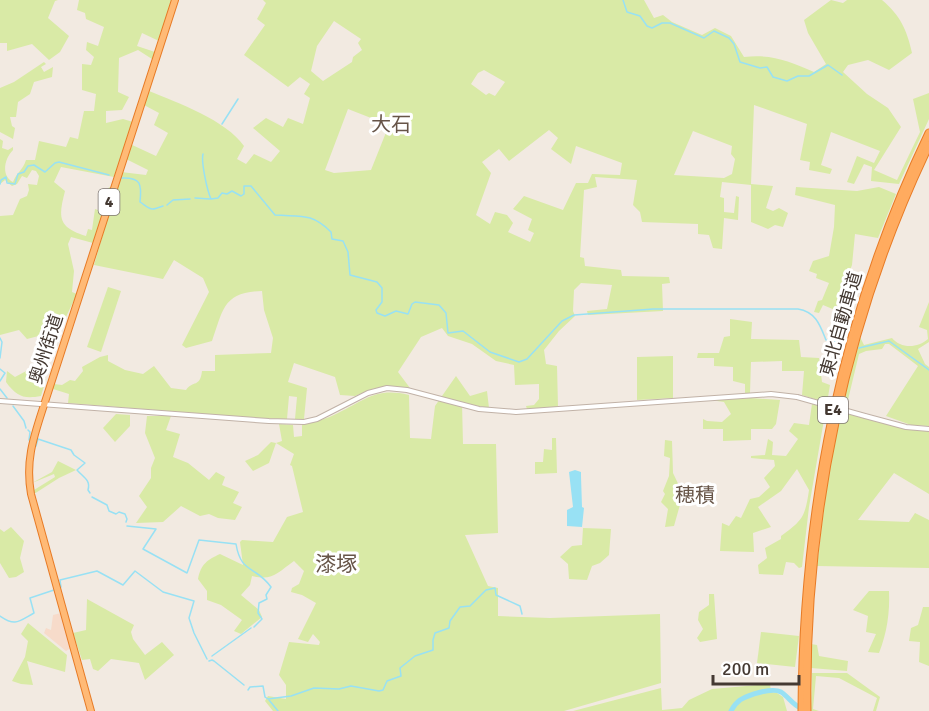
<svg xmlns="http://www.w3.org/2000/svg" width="929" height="711" viewBox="0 0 929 711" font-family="Signika,'Noto Sans JP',sans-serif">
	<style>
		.commercial { fill: #f7dbca }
		.green { fill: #d9eaa6; fill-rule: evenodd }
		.water { fill: #98e1f4 }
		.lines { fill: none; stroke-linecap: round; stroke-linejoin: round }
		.stream { stroke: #98e1f4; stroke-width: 1.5 }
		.river { stroke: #98e1f4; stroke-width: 5 }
		.tertiary-casing { stroke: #c1b2a7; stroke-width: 6 }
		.trunk-casing { stroke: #e77b26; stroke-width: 8 }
		.motorway-casing { stroke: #e77b26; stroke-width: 9 }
		.tertiary { stroke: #fff; stroke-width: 4 }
		.trunk { stroke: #ffba76; stroke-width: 6 }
		.motorway { stroke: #ffab5f; stroke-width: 7 }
		.tertiary-bridge-casing { stroke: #c1b2a7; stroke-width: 6; stroke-linecap: butt }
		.tertiary-bridge { stroke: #fff; stroke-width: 4 }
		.labels { text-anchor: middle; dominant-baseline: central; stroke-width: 6; stroke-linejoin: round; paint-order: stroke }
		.shield { fill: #fff; stroke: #7c7470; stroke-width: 1.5 }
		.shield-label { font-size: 16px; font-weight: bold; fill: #443932 }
		.street-label { font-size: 18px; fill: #443932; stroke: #fff }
		.neighbourhood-label { font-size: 20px; fill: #675548; stroke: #fff }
		.quarter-label { font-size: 21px; fill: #675548; stroke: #fff }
	</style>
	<rect width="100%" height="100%" fill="#f2eae1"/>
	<polygon class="commercial" points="61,613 71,648 66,651 44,633 46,628 51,630 53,615"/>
	<g class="green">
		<polygon points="0,0 58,0 55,1 48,18 69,36 60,52 49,60 32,44 7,51 7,43 0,43"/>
		<path d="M79,0H172L159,41L142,33L137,46L155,52L152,59L138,50L119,58L118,92L129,97L122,110L106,111V123L123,119L133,122L114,177L61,167L54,182L65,191C58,218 58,227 86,236L88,229L92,230L95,209L101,211L109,187L112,188L93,243L71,237L68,244L74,271L72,292L77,294L64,321L50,333L27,339L19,330L0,335V216L13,215L20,199L27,196L29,190L28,184L37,185L39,176L36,171L32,170L27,178L22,176L17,184L12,186L5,180L0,184V139L3,141L2,148L8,150L13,147V150C4,159 1,176 13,182C16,173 23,170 26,160H35L39,141L66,147L70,137L78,139L84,111H94L96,94L82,90V64L91,65L94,57L86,50L87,42L98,46L104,27L86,19L85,13L77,10Z"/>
		<path d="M263,0H644L654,18L663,15L672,22L702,35L715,28L731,36L744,57C772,54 789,61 814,72L826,64L808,33L804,20L831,0L843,3L847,0H882C900,15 907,30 912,53L889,70L868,60L848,65L843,72L867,94L888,108L901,127L874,170L897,180L920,132L913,99L929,93V119L899,184L871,181L872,167L864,164L854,184L847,182L857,156L874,163L880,151L831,132L821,165L832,169L830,174L809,170L810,162L800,160L807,124L754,105L751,184L773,186L766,208L773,211L779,208L788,213L783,227L775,225L768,229L751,222V185L722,182L720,197L724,198V212L734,213L736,196L739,197L738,220L724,218L722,249L713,248L709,235L698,234V224L642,222L640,212L633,205L637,180L595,177L597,187L584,190L580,257L584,258L585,266L621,270L622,276L669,277L670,283L662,284L663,311L588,315L587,311L607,309L612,285L581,283L574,290L573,311L575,316L559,331L544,350L546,364L557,366L558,407L527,409L526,406L534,405L539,399V384L515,385L514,365L496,361L472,344L448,336L442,328L421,337L398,372L410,388L390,386L372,389L355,396L340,395L335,377L294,363L288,382L307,388L304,419H295L297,397L289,396L287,419L256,418L68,403L69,394L53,389L54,384L62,385L70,380L75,381L83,371L82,367L100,357L108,355V361L125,370L143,374L154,366L171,388L186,390C193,380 200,388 202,371H215V355L271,353L273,338L264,310L262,291C223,292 223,310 212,341L186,348L182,345L209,292L203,278L174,260L163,279L94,265L121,172L146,175L148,170L126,159L130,144L156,156L168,133L154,125L159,113L144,105L149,91C178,103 226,120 244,146L237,159L246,164L254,154L271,162L280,151L253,128L266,118L283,127L288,118L303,124L310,98L304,94L310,84L300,77L288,87L244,55L265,25L257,19L266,3ZM334,21L361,39L358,43L362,50L353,57L352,62L323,81L311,71L312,67L317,46ZM484,70L505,82L495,96L489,93L486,95L471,84L478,73ZM348,109L389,125L371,170L334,173L325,170ZM549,130L558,138L551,149L571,164L576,146L622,163L620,175L592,174L588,183H576L563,210L524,196L513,209L532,219L528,230L534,233L530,242L508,232L513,223L507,215L495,212L490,224L476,215L491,173L482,162L499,149L509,161ZM693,131L732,146L731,154L735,159L732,174L724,178L674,175Z"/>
		<polygon points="44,62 46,64 41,67 44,72 53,67 52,77 34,82 30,94 18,102 16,117 10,117 12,126 15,128 13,139 0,132 0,88 14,82"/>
		<polygon points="796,187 857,191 879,187 896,194 878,238 855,234 852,265 835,310 823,305 819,313 814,312 818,301 822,300 829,283 816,278 817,274 809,271 813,261 829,256 834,227 835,205 795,195"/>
		<polygon points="108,287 121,291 101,352 87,347"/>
		<path d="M929,302V342L918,349L925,364L929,367V426L911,425L886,416L918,366L889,344H885L882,349L866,351L859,354L846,408L842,407L860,337L864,345L892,338C901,349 918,348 928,339L927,330L919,327Z"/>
		<polygon points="730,319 752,322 751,339 799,340 801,357 819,358 822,382 830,385 827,403 802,395 804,371 782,371 782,361 751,362 750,393 745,393 745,384 733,381 733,367 714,366 714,358 697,358 698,353 719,353 724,337 730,336"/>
		<polygon points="673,356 673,398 637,400 637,357"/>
		<path d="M30,369L31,377L46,379L41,396C24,399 17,397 6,382L7,371L15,377Z"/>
		<path d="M456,376L470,396L487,391L489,408L462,403L463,444H496L498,533L465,535L488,586L498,588V616L550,618L660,614L661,683L564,711H273L265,701L268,696L286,699V685L279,675L289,642L319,645L320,642L313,634L308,642L298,639L316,603L302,595L291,592L292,588L299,584L304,571L294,561C277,573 273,581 252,576L250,585L241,595L259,610L262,617L241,634L234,631L242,620L221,605L207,600V591L198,579C201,564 207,560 220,554L243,565L240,542L242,540L273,542L287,517L303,512L292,466L290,465L294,454L276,443L282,441L279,424L293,425L294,437L302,436V424C315,422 327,419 338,413C365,400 376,387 409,395L410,438L431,439L435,406Z"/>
		<polygon points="751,398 780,400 776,424 772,429 751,429 751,440 723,441 723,429 703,429 703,419 707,421 722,422 731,414 724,402 710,400"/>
		<path d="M812,404L826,408L809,507L802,567L799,568L794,563L786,562L783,575L759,574L758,565L767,558L765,548L781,539V536C803,520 805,517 809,490L797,469L781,491L758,507L771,527L753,533L754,552L720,551L722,523L729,526L736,516L741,518L750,499L759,497L770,487L764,478L775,466L774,460L751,458V456L765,455L768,439L773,442L772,455L786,456L798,439L789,431L794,423L809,425Z"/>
		<polygon points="841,411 905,429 929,430 929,494 894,473 858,520 909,522 915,513 929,520 929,568 817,566 829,468"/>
		<polygon points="116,414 130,415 130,426 115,442 103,428"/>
		<polygon points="147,416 171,416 166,430 180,434 173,457 188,463 209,480 216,472 225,477 222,485 239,492 233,503 242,507 235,520 218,518 209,514 200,516 181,506 163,522 136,523 147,507 139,496 151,478 151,468 155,458 145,433"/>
		<polygon points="552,438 556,438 557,473 535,474 535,462 543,462 544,449 552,450"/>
		<polygon points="665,440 672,441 673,473 683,494 674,526 665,527 668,509 661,502 665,494 663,491 669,476 670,458 664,456"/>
		<polygon points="271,442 276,443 269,463 253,471 245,461 258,455"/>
		<polygon points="58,461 76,470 59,478 34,494 34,490 55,477 54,474 32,483 52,472"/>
		<polygon points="11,527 24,541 20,558 24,572 16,577 9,578 0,563 0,529 4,532"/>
		<polygon points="583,528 611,529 609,555 600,563 592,566 587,580 569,579 568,564 560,557 572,546 582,545"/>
		<path d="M869,591H889C890,612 887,633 879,653L868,652L876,634L866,632L868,616L853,610Z"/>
		<polygon points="709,594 714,594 717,639 700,642 697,638 703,629 698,620 699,612 709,605"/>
		<polygon points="87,599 134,625 131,632 133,639 145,655 162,642 174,655 145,680 139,663 111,659 98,671 93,669 90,659 82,660 73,633 86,630"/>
		<polygon points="923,607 929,607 929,666 919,662 920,642 909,641 911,628 918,625"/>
		<polygon points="28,623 67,655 65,672 27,661 33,685 21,684 12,681 25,657 28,641 21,634"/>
		<polygon points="761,632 799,636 795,667 757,663"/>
		<polygon points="811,644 817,645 819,656 848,661 847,671 811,668"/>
		<polygon points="812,673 847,673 880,697 876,711 873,711 877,698 839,678 816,676 813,709 819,711 811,711"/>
		<polygon points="770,684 771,692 777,693 783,697 787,711 573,711 661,688 662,710 682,708 689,700 712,689"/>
	</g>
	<polygon class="water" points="575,470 581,472 581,476 582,507 584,508 582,527 567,526 567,510 573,507 569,472"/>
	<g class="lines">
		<g class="stream">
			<polyline points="623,0 627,12 640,16 647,26 652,28 662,23 670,23 704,38 714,31 729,38 734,44 740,62 760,68 767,67 773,77 787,81 798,76 809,76 828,65 842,75"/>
			<polyline points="222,124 238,99"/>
			<path d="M203,154C201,162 207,190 211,199L218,198L222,193L227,194L232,191L241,196L244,194V186H251L275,215C300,217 311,212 331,232L332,239L343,241L348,252L350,275L377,282L382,288V302L376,310L377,313L385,316L396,311L408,314L412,304L415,302L439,305L446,313L448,333L463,331L490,352L519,362L527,359L562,321L574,315L653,309H798C816,312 820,325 826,340L842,343"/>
			<path d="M121,178C141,177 142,184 140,202C152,210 150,211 163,206"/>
			<polyline points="0,184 1,180 6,177 7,183 15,184 18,174 24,172 28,166 34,165 45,172 55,163 59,162 109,175"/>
			<polyline points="195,198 210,199"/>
			<polyline points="167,205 173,200 190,199"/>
			<polyline points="0,338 2,342 0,358"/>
			<polyline points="859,348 889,341 929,370"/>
			<polyline points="0,369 5,373 0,381"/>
			<polyline points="0,389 7,398"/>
			<polyline points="13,406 24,421 26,428"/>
			<polyline points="28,430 30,432 29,440"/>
			<path d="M36,446L38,439L71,450L74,455L85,463L77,470C83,477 91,480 88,490L90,493"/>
			<polyline points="92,497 107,505 109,511 116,514 119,512 125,514 127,519 126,522"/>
			<path d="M127,526L156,529L143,549L187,573L199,540L236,544C241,574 255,565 271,587L266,595L267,599L259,603L258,613L262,619L254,627"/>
			<polyline points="61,587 60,580 97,571 123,585 135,571 163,592 194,601 189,618 194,633 207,659"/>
			<path d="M0,616C16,627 19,621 34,613L30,598L54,590"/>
			<polyline points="212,656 251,628"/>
			<polyline points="209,661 212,660 214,661 244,685"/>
			<polyline points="248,690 250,687 263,686 265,697 268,699 291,696 314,688 339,689 351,686 379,691 383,690 387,681 401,676 400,668 415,656 433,650 433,640 435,633 449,628 450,621 460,607 470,606 486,590 495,588 496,595 520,606 522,614"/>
			<polyline points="269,700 278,711"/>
		</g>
		<path class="river" d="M731,711C733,707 736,703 740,700C748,695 772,687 781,692C789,697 793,706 803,709"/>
		<defs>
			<g id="tertiary">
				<polyline points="0,401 269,421 304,422 317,419 368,393 387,388 407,390 479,409 516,412 771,394 797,397"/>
				<polyline points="865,416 906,427 929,429"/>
			</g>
			<path id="trunk" d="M91,711L31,494C25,460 34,436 44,405L175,0"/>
			<g id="motorway">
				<path d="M802,711C803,508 841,317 929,133"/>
				<path d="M807,711C804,517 845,320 929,145"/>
			</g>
		</defs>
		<use href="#tertiary" class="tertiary-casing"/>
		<use href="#trunk" class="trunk-casing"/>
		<use href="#motorway" class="motorway-casing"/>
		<use href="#tertiary" class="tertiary"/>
		<use href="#trunk" class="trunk"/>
		<use href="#motorway" class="motorway"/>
		<defs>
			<polyline id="tertiary-bridge" points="797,397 865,416"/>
		</defs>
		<use href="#tertiary-bridge" class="tertiary-bridge-casing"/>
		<use href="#tertiary-bridge" class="tertiary-bridge"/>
	</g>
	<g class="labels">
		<g class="shield">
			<rect x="98.5" y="189" width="21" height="26" rx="4.5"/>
			<rect x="818" y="397" width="30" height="26" rx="4.5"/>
		</g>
		<g class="shield-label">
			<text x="109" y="202">4</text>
			<text x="833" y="410">E4</text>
		</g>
		<g class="street-label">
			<text transform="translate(841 324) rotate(-74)">東北自動車道</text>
			<text transform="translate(46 349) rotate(-72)">奥州街道</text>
		</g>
		<g class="neighbourhood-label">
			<text x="391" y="124">大石</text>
			<text x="695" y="495">穂積</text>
		</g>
		<g class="quarter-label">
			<text x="336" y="564">漆塚</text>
		</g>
	</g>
	<path d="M713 675v9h86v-9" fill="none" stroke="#443932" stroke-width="3"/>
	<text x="722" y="675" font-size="18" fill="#443932" stroke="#ffffff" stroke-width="4.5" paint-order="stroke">200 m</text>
</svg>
